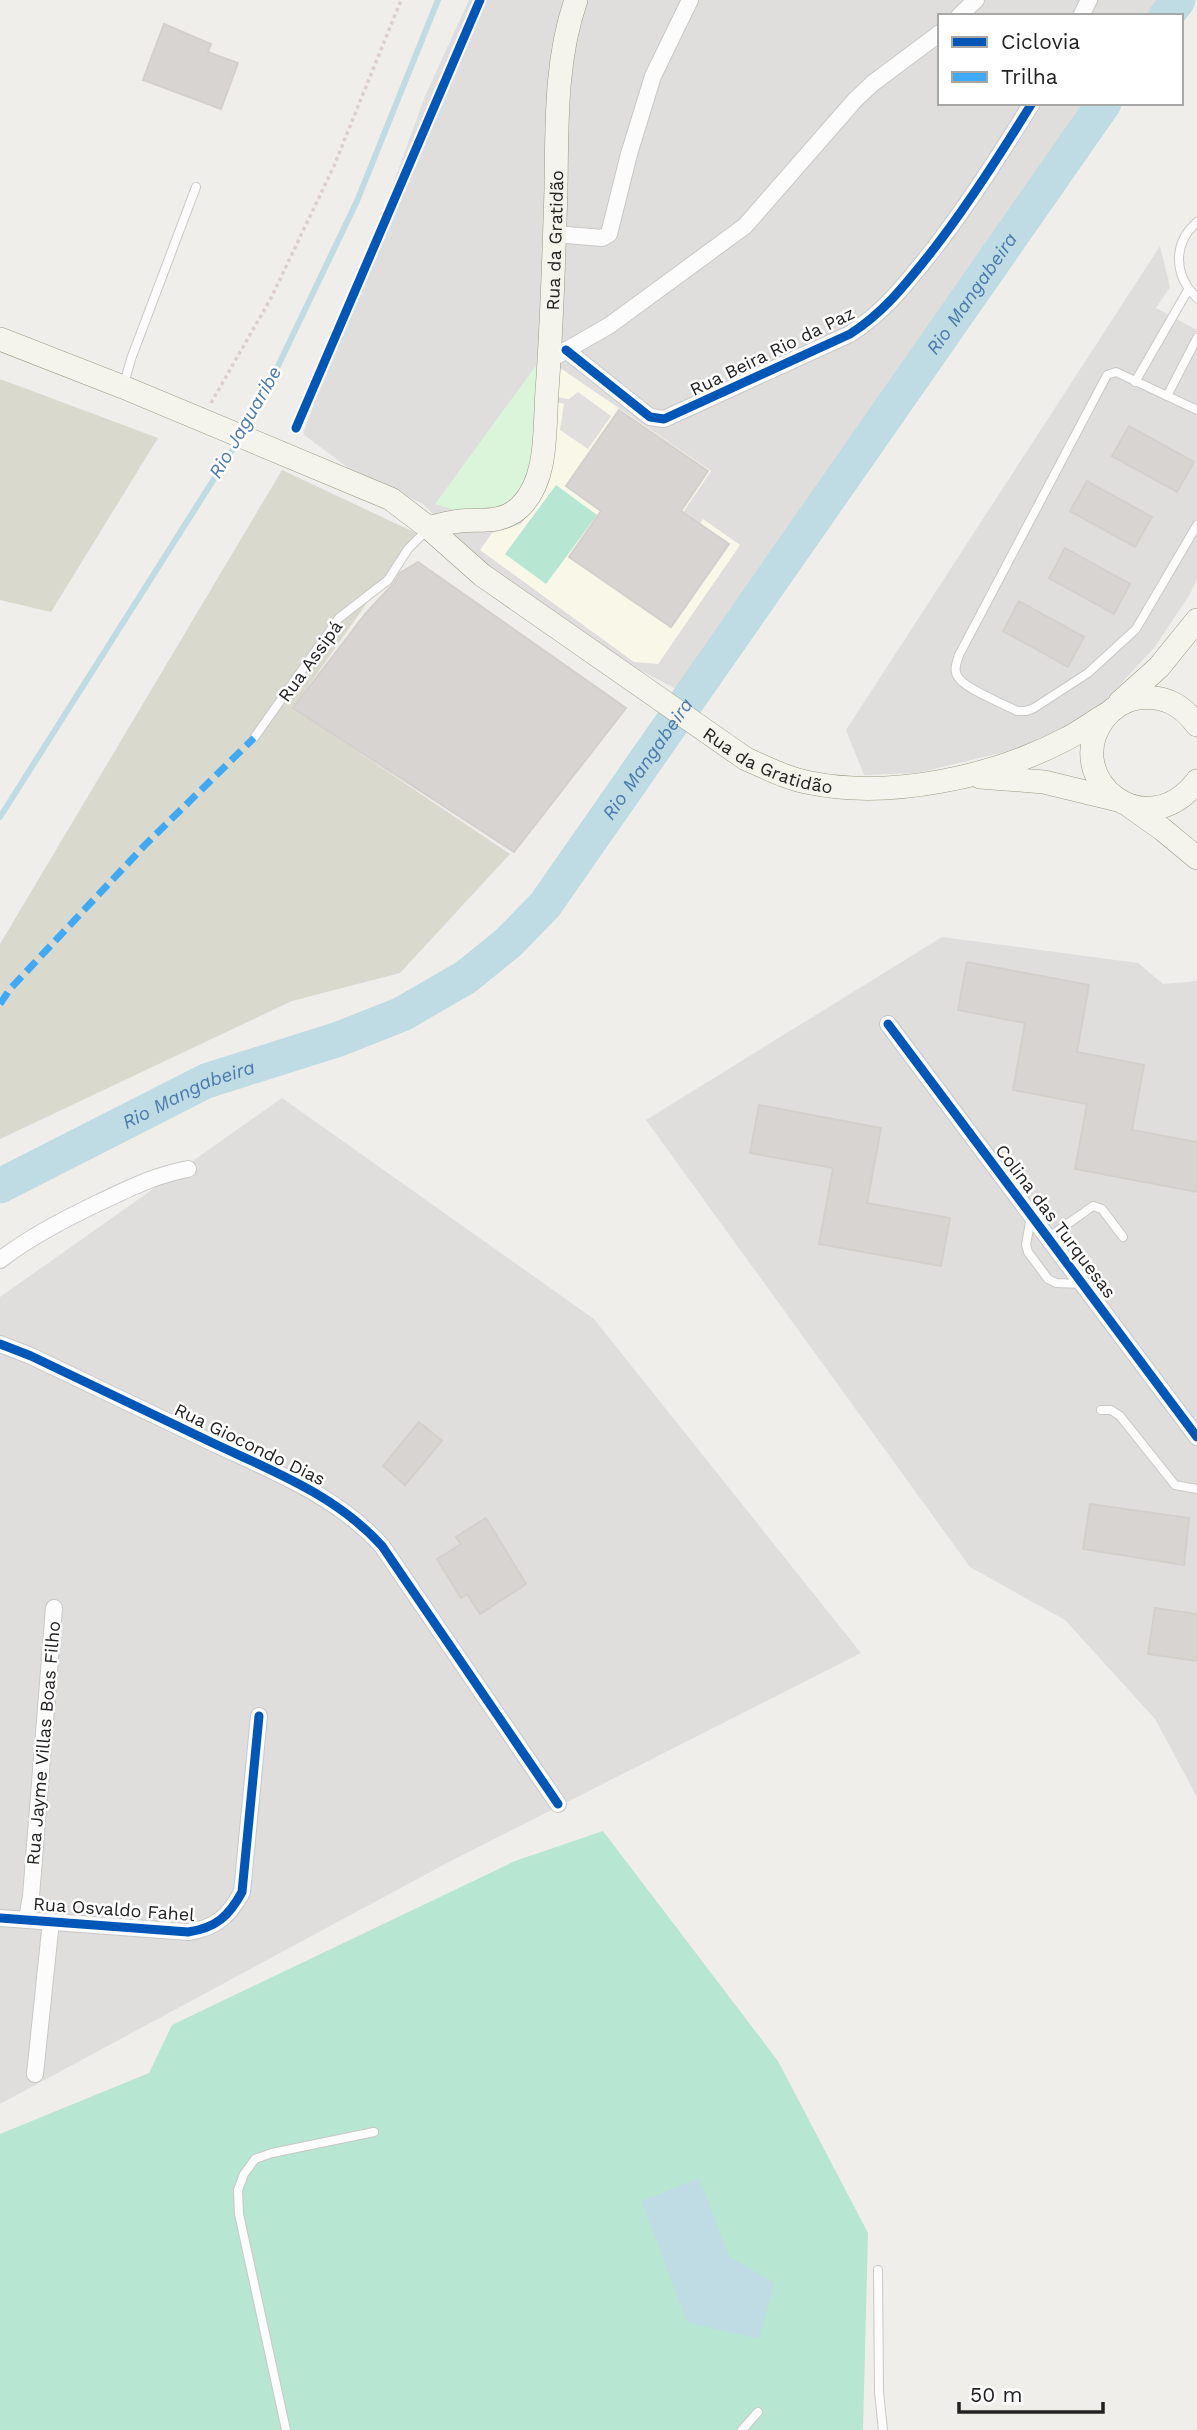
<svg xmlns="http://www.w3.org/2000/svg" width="1197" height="2430" viewBox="0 0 1197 2430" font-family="'Work Sans',sans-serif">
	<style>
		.residential { fill: #dfdedc }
		.education { fill: #f8f7e8 }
		.construction { fill: #d9d9cd }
		.park { fill: #daf5da }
		.pitch { fill: #b7e6d2 }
		.parking { fill: #e0dfde }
		.water { fill: #bfdbe3 }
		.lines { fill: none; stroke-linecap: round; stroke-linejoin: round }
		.stream { stroke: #bfdbe3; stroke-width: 6 }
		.river { stroke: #bfdbe3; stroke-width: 35 }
		.building { fill: #d7d4d2; stroke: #d3d0cc; stroke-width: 2 }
		.lane-casing { stroke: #c9c8c7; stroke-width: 10 }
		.street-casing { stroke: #c9c8c7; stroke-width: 18 }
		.secondary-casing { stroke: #999a82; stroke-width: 24 }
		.path { stroke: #dccecd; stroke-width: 3.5; stroke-dasharray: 3.5 3.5; stroke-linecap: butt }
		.lane { stroke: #fdfcfc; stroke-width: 8 }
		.street { stroke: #fdfcfc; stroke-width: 16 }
		.secondary { stroke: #f4f4ed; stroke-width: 23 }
		.quiet { stroke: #3fa9f5; stroke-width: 7; stroke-dasharray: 14 7; stroke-linecap: butt }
		.cycleway-casing { stroke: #fff; stroke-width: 13 }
		.cycleway { stroke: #0057b8; stroke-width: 9 }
		.labels { text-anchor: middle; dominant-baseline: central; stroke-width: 5; stroke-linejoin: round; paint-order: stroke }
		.street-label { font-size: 18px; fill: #222; stroke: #fff }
		.water-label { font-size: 19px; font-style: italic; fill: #4a7aab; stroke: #fff }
	</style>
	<rect width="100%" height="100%" fill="#f0eeeb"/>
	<g class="residential">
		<polygon points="469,0 1163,0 1152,16 940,16 940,103 1091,103 919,348 676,689 636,668 459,545 444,525 423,504 347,467 303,434 425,96"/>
		<polygon points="1160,246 1170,287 1156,308 1197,330 1197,580 1190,594 1154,648 1099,707 1038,744 917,773 864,775 846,730"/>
		<polygon points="942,937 1138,963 1163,984 1197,981 1197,1797 1155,1719 1065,1620 970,1567 646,1120"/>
		<polygon points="282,1098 594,1319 861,1653 447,1863 0,2104 0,1297"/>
	</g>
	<polygon class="education" points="560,368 711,471 675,524 692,535 703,519 740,545 658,664 634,662 480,550 492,533 521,524 540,498"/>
	<g class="construction">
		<polygon points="0,379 158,438 51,612 0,600"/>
		<polygon points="282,470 416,533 293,708 510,854 400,973 292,1001 0,1139 0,944"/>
	</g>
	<path class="park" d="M538,363C537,394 538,450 529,477C522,496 498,511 478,513C464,514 449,508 435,504Z"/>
	<g class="pitch">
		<polygon points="556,485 597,515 546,584 505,554"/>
		<polygon points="603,1831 778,2061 868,2233 863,2430 0,2430 0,2134 149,2073 172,2025 515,1861"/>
	</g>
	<polygon class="parking" points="578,392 611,416 588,449 560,430 564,404 555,402 556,397 569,399"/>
	<polygon class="water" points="699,2178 729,2256 774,2283 759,2339 687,2322 642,2201"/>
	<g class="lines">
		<g class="stream">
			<polyline points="244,432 255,414 357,201 438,0"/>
			<polyline points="0,817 238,441"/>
		</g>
		<g class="river">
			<polyline points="1166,16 1178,0"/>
			<path id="s1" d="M0,1186L206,1081L339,1039L402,1014L466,977L509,942L545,905L1104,103"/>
		</g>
	</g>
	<g class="building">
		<polygon points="164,24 211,44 208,52 238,63 221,109 143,80"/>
		<polygon points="619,410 708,471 681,511 729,544 671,627 569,557 601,511 566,486"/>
		<polygon points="1129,426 1194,462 1177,492 1112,456"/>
		<polygon points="1087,481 1152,517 1135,547 1070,511"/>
		<polygon points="1065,548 1130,584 1114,614 1049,578"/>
		<polygon points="418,562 626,708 514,852 293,708 366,613 393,584 400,573"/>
		<polygon points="1019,601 1084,637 1068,667 1003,631"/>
		<polygon points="967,962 1089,985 1077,1052 1144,1065 1132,1130 1197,1142 1197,1192 1075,1169 1087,1104 1013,1090 1025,1023 958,1010"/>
		<polygon points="759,1105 881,1128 867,1203 950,1218 941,1266 819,1244 833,1168 750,1153"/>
		<polygon points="419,1422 442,1441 405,1485 383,1466"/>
		<polygon points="1090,1504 1189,1518 1184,1565 1083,1549"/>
		<polygon points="486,1518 526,1584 480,1614 467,1594 461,1598 437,1559 461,1544 456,1537"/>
		<polygon points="1155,1608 1197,1614 1197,1661 1148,1654"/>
	</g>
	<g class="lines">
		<defs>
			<g id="lane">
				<path d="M1197,222C1172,244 1174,276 1197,298"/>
				<polyline points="1135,382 1188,290"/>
				<polyline points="124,384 131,359 196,187"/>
				<polyline points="1167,396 1197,338"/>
				<path d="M1197,410L1116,372L1107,375L959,655C957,662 953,670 958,677C965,689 1004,704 1017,711H1026L1034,708L1088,673L1136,629L1197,525"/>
				<polyline points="254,738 339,618 388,580 408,549 427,530"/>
				<polyline points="1031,1217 1026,1245 1028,1252 1048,1279 1056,1283 1083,1284"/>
				<polyline points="1049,1237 1093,1206 1102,1209 1123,1237"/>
				<polyline points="1101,1410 1111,1410 1120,1416 1175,1485 1197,1489"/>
				<polyline points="878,2270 879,2392 883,2430"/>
				<polyline points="286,2430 239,2214 238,2190 244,2174 255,2159 272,2153 374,2132"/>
				<polyline points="742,2430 758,2412"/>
			</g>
			<g id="street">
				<polyline points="959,16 976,0"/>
				<polyline points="1081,16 1089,0"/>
				<polyline points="555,234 602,238 609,234 629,154 653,76 690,0"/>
				<path d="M566,350L650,417L664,419L850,334C883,313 905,285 929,255C967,207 1000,155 1032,103"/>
				<polyline points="558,355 610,325 745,226 855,100 873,83 940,33"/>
				<polyline points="888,1024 1197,1437"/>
				<path d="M0,1260C30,1237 63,1220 98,1203C128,1189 155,1175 188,1169"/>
				<path d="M0,1344L31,1356C92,1385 154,1415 215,1444C275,1472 337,1496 382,1546L558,1804"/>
				<path d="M0,1918L188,1932C216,1928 229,1916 242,1892L259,1716"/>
				<polyline points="27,1919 31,1896 54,1608"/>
				<polyline points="35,2074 51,1921"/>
			</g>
			<g id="secondary">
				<path id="s2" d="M0,339L123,387L391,499L429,528L482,575L746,759C767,768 788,779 811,783C891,799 994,777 1066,739C1080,732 1093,722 1107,714"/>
				<path id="s3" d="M429,528C439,525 449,522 460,521C481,519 502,524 520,507C549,479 544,428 547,391C552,324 554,256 556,189C557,126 555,60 576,0"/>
				<polyline points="1120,702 1159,667 1197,620"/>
				<path d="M1197,725C1181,704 1164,695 1138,698C1124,700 1111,709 1103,720C1061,780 1147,847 1197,781"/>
				<polyline points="980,777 1044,782 1118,800"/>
				<polyline points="1131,807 1162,829 1197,858"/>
			</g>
		</defs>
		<use href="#lane" class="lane-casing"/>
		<use href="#street" class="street-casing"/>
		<use href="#secondary" class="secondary-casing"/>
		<polyline class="path" points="211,403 271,298 334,166 401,0"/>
		<use href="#lane" class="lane"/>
		<use href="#street" class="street"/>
		<use href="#secondary" class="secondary"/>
		<polyline class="quiet" points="0,1004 10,989 145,845 254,738"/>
		<defs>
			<g id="cycleway">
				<path d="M566,350L650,417L664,419L850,334C883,313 905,285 929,255C967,207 1000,155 1032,103"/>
				<polyline points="296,428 480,0"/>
				<polyline points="888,1024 1197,1437"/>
				<path d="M0,1344L31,1356C92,1385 154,1415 215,1444C275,1472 337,1496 382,1546L558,1804"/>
				<path d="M0,1918L188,1932C216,1928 229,1916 242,1892L259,1716"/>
			</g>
		</defs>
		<use href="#cycleway" class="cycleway-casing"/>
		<use href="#cycleway" class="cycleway"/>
	</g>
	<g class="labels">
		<g class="street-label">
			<text stroke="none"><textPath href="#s3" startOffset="368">Rua da Gratidão</textPath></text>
			<text transform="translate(772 351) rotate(-26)">Rua Beira Rio da Paz</text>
			<text transform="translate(310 661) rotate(-54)">Rua Assipá</text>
			<text stroke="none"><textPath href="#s2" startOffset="884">Rua da Gratidão</textPath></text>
			<text transform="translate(1056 1221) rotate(53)">Colina das Turquesas</text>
			<text transform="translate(250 1444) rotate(26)">Rua Giocondo Dias</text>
			<text transform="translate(43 1743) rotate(-85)">Rua Jayme Villas Boas Filho</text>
			<text transform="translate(114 1909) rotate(4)">Rua Osvaldo Fahel</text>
		</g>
		<g class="water-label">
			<text stroke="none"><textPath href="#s1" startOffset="1365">Rio Mangabeira</textPath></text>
			<text transform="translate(245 422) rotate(-60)">Rio Jaguaribe</text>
			<text stroke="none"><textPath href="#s1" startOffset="798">Rio Mangabeira</textPath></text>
			<text stroke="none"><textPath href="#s1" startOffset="210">Rio Mangabeira</textPath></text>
		</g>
	</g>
	<rect x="938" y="14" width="245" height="91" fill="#ffffff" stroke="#a7a7a7" stroke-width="2"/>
	<rect x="952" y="37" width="35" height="10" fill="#0057b8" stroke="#a7a7a7" stroke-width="2"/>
	<text x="1001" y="49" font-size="21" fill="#222222">Ciclovia</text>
	<rect x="952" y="72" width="35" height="10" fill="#3fa9f5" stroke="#a7a7a7" stroke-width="2"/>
	<text x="1001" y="84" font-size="21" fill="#222222">Trilha</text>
	<path d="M959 2402v10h144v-10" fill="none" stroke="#222222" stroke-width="3.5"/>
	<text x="970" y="2402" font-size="21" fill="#222222" stroke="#ffffff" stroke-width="5" paint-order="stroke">50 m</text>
</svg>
